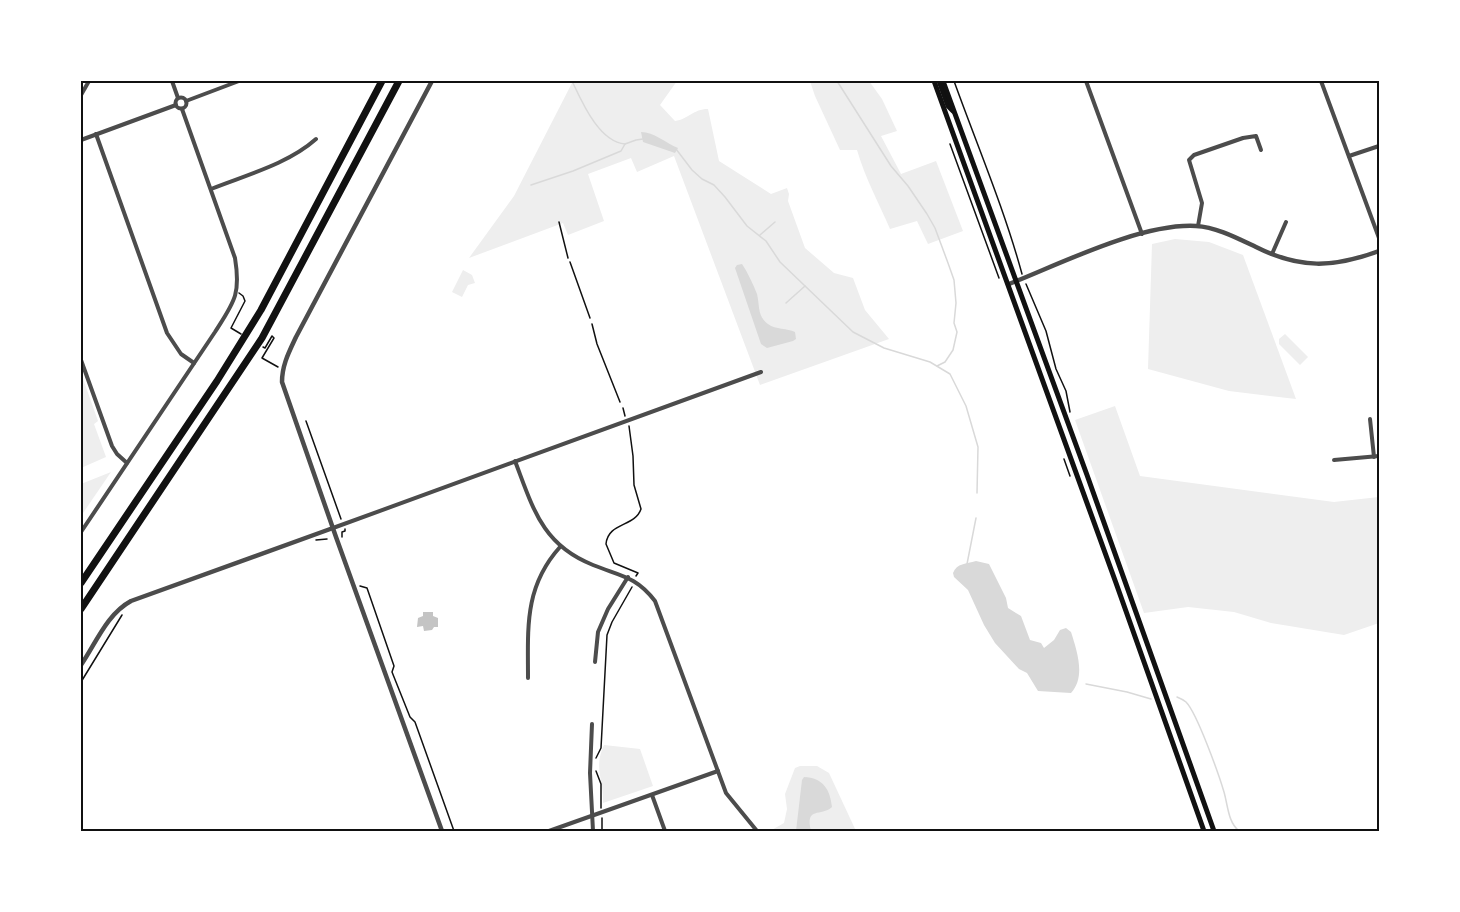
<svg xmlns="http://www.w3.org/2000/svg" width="1460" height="912" viewBox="0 0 1460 912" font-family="Raleway,sans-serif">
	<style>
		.green { fill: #eee }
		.water { fill: #d9d9d9 }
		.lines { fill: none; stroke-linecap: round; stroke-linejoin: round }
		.stream { stroke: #d9d9d9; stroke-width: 1.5 }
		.building { fill: #c4c4c4 }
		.path { stroke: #111; stroke-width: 1.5 }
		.minor { stroke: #4c4c4c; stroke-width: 4 }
		.tertiary { stroke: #4c4c4c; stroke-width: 4.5 }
		.secondary { stroke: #111; stroke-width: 5 }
		.motorway { stroke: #111; stroke-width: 7 }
		.neatline { fill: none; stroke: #111; stroke-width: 2 }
	</style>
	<rect width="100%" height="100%" fill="#fff"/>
	<g class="green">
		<path d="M573,81H677L660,105L675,121C689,119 693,109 708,109L719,161L771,194L787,188L789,194L788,201L805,248L834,273L853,278L865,310L889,339L760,385L674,156L637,172L631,158L588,174L604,221L568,235L563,223L469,258L514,196Z"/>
		<path d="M810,81H869L882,99L897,131L881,136L901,174L936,161L963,231L928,244L917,221L890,229C879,203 865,178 857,150H840L815,96Z"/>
		<polygon points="1175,239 1209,242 1243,255 1296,399 1229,391 1148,369 1152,244"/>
		<polygon points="463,270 472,275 475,283 468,285 462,297 452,292"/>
		<polygon points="1285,334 1308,357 1300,365 1279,344 1279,339"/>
		<polygon points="81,373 98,421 94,424 106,457 81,468"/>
		<polygon points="1115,406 1140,476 1334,502 1379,497 1379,623 1344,635 1271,623 1234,612 1188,607 1144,613 1075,420"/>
		<polygon points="111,472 81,516 81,484"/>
		<path d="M604,745L640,749L653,786L603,803C604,778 593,769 604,745Z"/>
		<polygon points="800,766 817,766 829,773 856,831 770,831 784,823 787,809 785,794 795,768"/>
	</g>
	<g class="water">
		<path d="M641,132C654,132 666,143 678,148L675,153L643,142Z"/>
		<path d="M742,264C748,273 753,284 757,294C760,306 757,316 768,324C776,330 787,328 795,332L796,339L793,341L767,348L761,344L735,268L737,265Z"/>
		<path d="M976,561L989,564L1006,598L1008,608L1021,616L1030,640L1041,643L1044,648L1054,640L1060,630L1066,628L1071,632C1077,651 1086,677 1071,693L1038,691L1027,673L1019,669L995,643L984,625L968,590L954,577L953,573C957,563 966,564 976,561Z"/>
		<path d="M804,777C823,778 830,789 832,807C821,817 805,806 811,831H796L802,780Z"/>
	</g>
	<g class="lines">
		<g class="stream">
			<path d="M572,81C582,102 599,142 625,144"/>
			<polyline points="837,81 891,166 908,186 927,214 935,228 948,263 954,280 956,303 954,323 957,332 953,350 945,362 937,366"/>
			<polyline points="676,149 692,170 702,179 714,185 725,197 747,226 766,241 780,262 853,332 884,348 930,362 950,374 966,406 978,447 977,493"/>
			<polyline points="531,185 573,171 621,151 625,144 636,140 643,139"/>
			<polyline points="760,235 775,222"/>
			<polyline points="786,303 805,286"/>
			<polyline points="967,564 976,518"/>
			<polyline points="1086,684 1127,692 1151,699"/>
			<path d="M1177,697C1182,699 1182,699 1186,702C1197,713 1219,775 1224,792C1228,806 1228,822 1239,831"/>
		</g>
	</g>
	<polygon class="building" points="423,612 433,612 433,616 438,618 438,627 434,627 432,630 424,631 423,626 417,627 418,618 423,616"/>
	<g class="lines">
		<g class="path">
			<path d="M954,81C977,145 1004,208 1022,274"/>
			<polyline points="950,144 999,278"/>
			<polyline points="559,222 568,258"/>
			<polyline points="570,262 590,318"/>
			<polyline points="1026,284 1046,331 1056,369 1066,391 1070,412"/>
			<polyline points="239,293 243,296 245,301 231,328 241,334"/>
			<polyline points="592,324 597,344 620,402"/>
			<polyline points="263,347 265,348 272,336 274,338 262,358 278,367"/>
			<polyline points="623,408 625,416"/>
			<polyline points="306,421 341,519"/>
			<path d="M629,426L633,456L634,485L641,509C635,527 608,522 606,544L614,563L638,573L636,576"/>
			<polyline points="1064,459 1070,476"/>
			<polyline points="342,537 342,532 345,531 345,529"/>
			<polyline points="316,540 327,539"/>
			<polyline points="360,586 367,588 394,666 392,672 410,717 415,722 454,831"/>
			<polyline points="81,682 122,615"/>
			<polyline points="596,758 601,748 607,635 612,622 632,587"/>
			<polyline points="596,771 601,784 601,808"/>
			<polyline points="602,818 602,831"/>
		</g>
		<g class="minor">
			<polyline points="172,81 178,98"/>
			<polyline points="1086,81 1142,234"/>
			<polyline points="1321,81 1379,238"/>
			<polyline points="81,95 89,81"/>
			<circle cx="181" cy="103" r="5.5"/>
			<polyline points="186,101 239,81"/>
			<polyline points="96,134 167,333 181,354 194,363"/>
			<polyline points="81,140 176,105"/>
			<polyline points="1349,156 1379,146"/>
			<path d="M211,189C246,175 288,164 316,139"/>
			<polyline points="1198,226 1202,203 1189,160 1194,155 1243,138 1256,136 1261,150"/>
			<polyline points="1272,254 1286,222"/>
			<polyline points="81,360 112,446 117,454 127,463"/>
			<polyline points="1370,419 1374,457"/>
			<polyline points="1334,460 1379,456"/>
			<path d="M515,461C533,508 542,545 593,565C620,576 636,576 655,601L726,793L757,831"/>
			<polyline points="333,528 761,372"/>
			<path d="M81,532L215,332C234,302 241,295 235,258L182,109"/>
			<polyline points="595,662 598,632 608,609 628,577"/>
			<path d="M528,678C528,628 524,587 560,547"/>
			<polyline points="592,724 590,773 593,831"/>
			<polyline points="652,795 665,831"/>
			<polyline points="549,831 718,771"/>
		</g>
		<g class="tertiary">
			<path d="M432,81L296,337C289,352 282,365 282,382L336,537L442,831"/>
			<path d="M1009,284C1060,264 1141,223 1196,226C1216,227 1237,238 1256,247C1300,269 1333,268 1379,251"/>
			<path d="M81,665C96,643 107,614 131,601L333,528"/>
		</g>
		<g class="secondary">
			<polyline points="934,81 1116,583 1204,831"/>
			<polyline points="939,81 948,106 953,111"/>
			<polyline points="943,81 1087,475 1214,831"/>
		</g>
		<g class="motorway">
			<polyline points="81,583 217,381 261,310 382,81"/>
			<polyline points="81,609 262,338 399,81"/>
		</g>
	</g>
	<rect width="1460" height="912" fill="none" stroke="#ffffff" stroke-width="165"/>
	<rect x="82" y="82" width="1296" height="748" class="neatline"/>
</svg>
